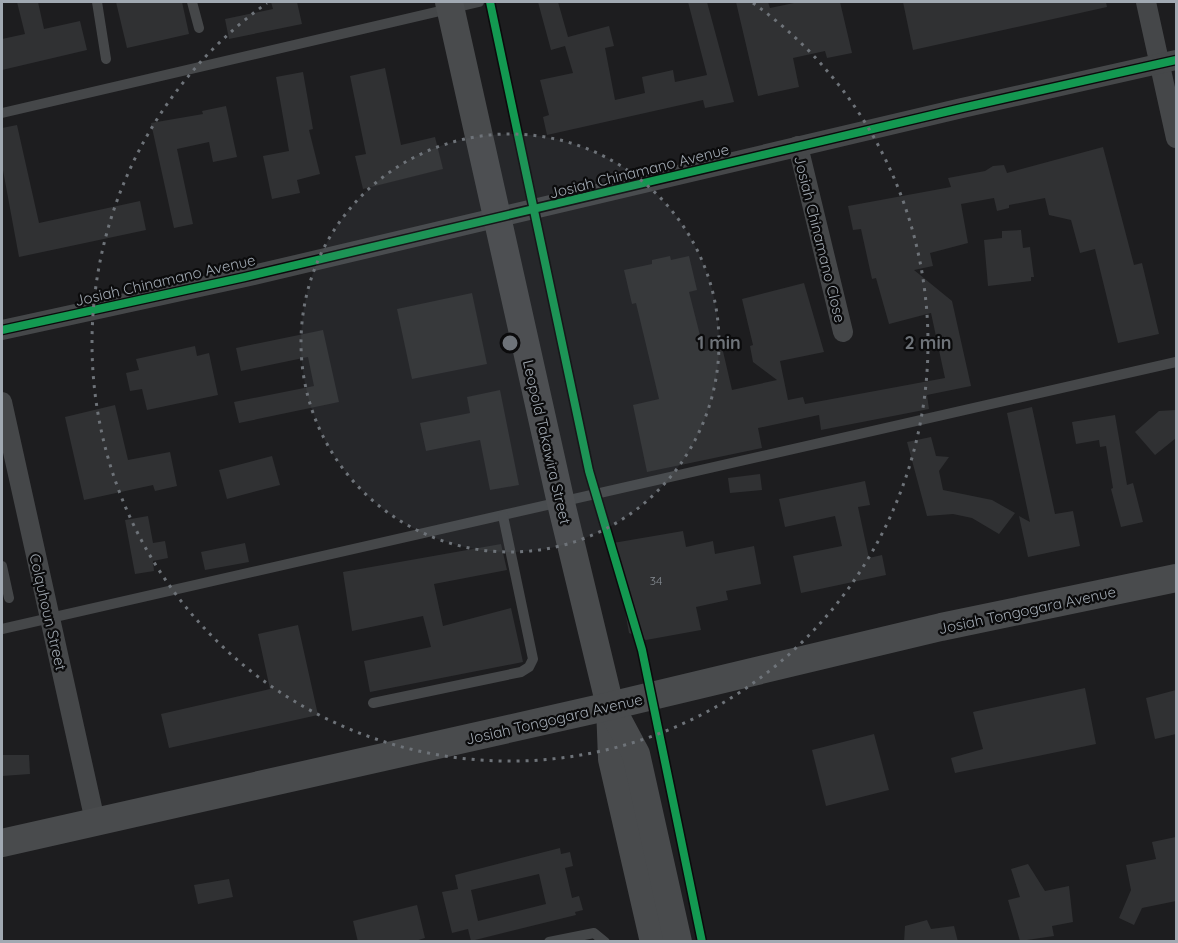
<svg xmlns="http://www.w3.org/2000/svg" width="1178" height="943" viewBox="0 0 1178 943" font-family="Quicksand,sans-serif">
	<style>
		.built { fill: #1d1d1f }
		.building { fill: #303133; fill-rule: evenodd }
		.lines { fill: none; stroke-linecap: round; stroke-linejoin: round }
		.service { stroke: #454749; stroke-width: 10 }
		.minor { stroke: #454749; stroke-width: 20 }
		.secondary { stroke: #494b4d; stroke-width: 28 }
		.cycleway-casing { stroke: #0b0b0c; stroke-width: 11 }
		.cycleway { stroke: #139951; stroke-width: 8 }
		.ring { fill: none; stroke: #6e7379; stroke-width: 3; stroke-dasharray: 3 6 }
		.labels { text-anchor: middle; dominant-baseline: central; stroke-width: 4.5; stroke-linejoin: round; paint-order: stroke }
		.number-label { font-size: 12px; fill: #858b92 }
		.street-label { font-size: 15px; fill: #a1a9b2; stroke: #0b0b0c }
		.centre { fill: #6e7379; stroke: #0b0b0c; stroke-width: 3 }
		.ring-label { font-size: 18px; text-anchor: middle; font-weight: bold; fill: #6e7379; stroke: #0b0b0c; stroke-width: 4.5; stroke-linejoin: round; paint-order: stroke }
	</style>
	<rect width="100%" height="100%" fill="#101010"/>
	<polygon class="built" points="2,2 1176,2 1176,941 2,942"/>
	<g class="building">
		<polygon points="17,2 38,2 44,29 80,21 87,50 2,70 2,39 25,34"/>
		<polygon points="116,2 182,2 189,34 127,48"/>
		<polygon points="271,2 297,2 302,24 229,39 225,19 273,9"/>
		<polygon points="538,2 558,2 568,37 609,26 614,46 605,48 615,100 645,93 642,77 673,70 675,82 707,75 688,2 707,2 734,102 705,108 703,100 547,135 543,117 549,115 540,80 573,73 565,46 551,50"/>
		<polygon points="736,2 768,2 770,8 799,2 840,2 852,53 827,58 825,51 793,58 799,87 758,96"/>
		<polygon points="903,2 1106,2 1107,7 913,50"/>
		<polygon points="385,68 401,145 435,137 443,169 363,189 355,156 366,154 350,76"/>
		<polygon points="303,72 313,129 309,130 320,174 297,180 300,193 272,199 263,156 289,151 276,77"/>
		<polygon points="226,106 237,157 213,162 209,142 177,149 193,224 174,228 151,123 203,114 202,111"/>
		<polygon points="17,125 39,223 140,201 146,230 19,257 2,165 2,128"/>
		<polygon points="1103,147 1134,265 1142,263 1159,334 1118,343 1095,249 1080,253 1071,220 1049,215 1045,198 1009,205 1009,208 997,211 994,198 961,204 968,243 930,253 933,266 914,270 952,301 971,386 927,395 929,409 821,430 819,415 758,428 762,448 647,472 633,405 659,399 636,303 632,304 624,270 652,264 652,260 670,256 671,260 689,256 697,290 689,292 704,351 722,347 732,390 777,380 753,362 750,346 753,345 742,299 804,283 824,352 780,361 788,400 803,397 805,404 945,378 931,313 889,324 876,278 872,279 861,229 853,230 848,206 951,187 948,178 985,171 993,166 1004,165 1007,173"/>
		<polygon points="1021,230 1023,248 1030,247 1034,277 1031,277 1031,281 988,286 984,240 1002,238 1002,231"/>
		<polygon points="472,293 487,364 412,379 397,309"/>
		<polygon points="323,330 339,402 239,423 234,402 314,386 308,357 241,371 236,348"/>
		<polygon points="195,346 197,356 209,353 218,395 147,410 142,389 130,391 126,373 139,370 136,359"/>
		<polygon points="500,390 519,485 490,490 480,440 426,451 420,423 470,413 467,397"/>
		<polygon points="115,405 128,460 170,452 177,486 155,491 153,485 84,500 65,417"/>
		<polygon points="1032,407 1055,514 1073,511 1080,546 1028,557 1019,516 1030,522 1007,413"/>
		<polygon points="1176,410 1176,438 1155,455 1135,432 1159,411"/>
		<polygon points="1115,415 1127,485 1133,483 1143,522 1121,527 1111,489 1113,488 1106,446 1100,447 1099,440 1076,444 1072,422"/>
		<polygon points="931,437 936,456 949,457 939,471 943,490 992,500 1015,513 999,534 972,518 953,514 927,516 907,442"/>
		<polygon points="272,456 280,485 227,499 219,470"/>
		<polygon points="760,474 762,490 730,493 728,478"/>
		<polygon points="865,481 870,505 858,507 869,558 882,555 886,575 801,593 793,556 842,546 835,516 785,527 779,499"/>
		<polygon points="148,516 153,543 165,541 168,558 153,561 154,571 135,574 125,520"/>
		<polygon points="683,531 686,547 713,541 715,554 754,546 761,584 726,591 728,600 696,607 701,630 646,640 629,633 613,543"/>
		<polygon points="245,543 249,562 205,570 201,552"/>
		<polygon points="501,544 507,570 434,584 443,626 511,608 523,662 370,692 364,661 431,647 423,616 352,631 343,572"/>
		<polygon points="298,625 318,715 169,748 161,714 270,689 258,634"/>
		<polygon points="1085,688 1096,744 955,773 951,758 983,749 973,712"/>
		<polygon points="1176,690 1176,734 1155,739 1146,698"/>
		<polygon points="874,734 889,790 826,806 812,750"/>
		<polygon points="2,755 29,755 30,774 2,776"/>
		<polygon points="1176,837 1176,901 1142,908 1134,925 1119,918 1131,890 1126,865 1156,859 1152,842"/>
		<path d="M560,848L561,854L570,852L573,866L565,868L572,898L579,896L583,910L575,912L576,915L471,941L468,929L452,933L442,892L458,889L455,875ZM539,874L546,904L478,921L471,890Z"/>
		<polygon points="1028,864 1045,891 1069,886 1073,922 1052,926 1054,936 1020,941 1008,900 1020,897 1011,869"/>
		<polygon points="229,879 233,897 198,904 194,885"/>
		<polygon points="417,905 425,938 412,942 358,942 353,921"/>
		<polygon points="927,920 931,929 954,926 958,942 904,942 905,926"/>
	</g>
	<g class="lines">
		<g class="service">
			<polyline points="97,2 106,59"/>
			<polyline points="192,2 199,28"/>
			<polyline points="2,113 479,2"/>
			<polyline points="2,566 9,598"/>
			<polyline points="2,629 1176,362"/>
			<polyline points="373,703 521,672 529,667 533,659 503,516"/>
			<polyline points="549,942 594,933 605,942"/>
		</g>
		<g class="minor">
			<polyline points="1146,2 1176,138"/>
			<polyline points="798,146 843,332"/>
			<polyline points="2,330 245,277 962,108 1176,60"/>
			<polyline points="2,402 95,821"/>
		</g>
		<g class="secondary">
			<polyline points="449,2 561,503 610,706 612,759 654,942"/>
			<polyline points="613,711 636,754 678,942"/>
			<polyline points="2,843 610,706 941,627 1176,578"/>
		</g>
		<defs>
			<g id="cycleway">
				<polyline points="490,2 589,471 642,650 702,942"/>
				<polyline points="2,330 245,277 962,108 1176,60"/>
			</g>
		</defs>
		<use href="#cycleway" class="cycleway-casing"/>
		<use href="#cycleway" class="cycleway"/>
	</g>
	<circle cx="510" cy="343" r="209" fill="#6e7379" fill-opacity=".12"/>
	<g class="ring">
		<circle cx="510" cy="343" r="209"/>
		<path d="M753 3A418 418 0 1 1 267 3"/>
	</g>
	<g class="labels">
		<g class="number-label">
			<text x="656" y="580">34</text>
		</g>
		<g class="street-label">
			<text transform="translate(639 171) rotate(-14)">Josiah Chinamano Avenue</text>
			<text transform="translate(820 239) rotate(76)">Josiah Chinamano Close</text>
			<text transform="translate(165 280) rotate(-13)">Josiah Chinamano Avenue</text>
			<text transform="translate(547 442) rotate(77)">Leopold Takawira Street</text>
			<text transform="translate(1027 610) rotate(-12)">Josiah Tongogara Avenue</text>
			<text transform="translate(48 612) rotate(77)">Colquhoun Street</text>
			<text transform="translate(554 719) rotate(-13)">Josiah Tongogara Avenue</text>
		</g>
	</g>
	<circle cx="510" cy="343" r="9" class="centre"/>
	<g class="ring-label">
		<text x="719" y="349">1 min</text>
		<text x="928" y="349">2 min</text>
	</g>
	<rect width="1178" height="943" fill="none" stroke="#a1a9b2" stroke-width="6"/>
</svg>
